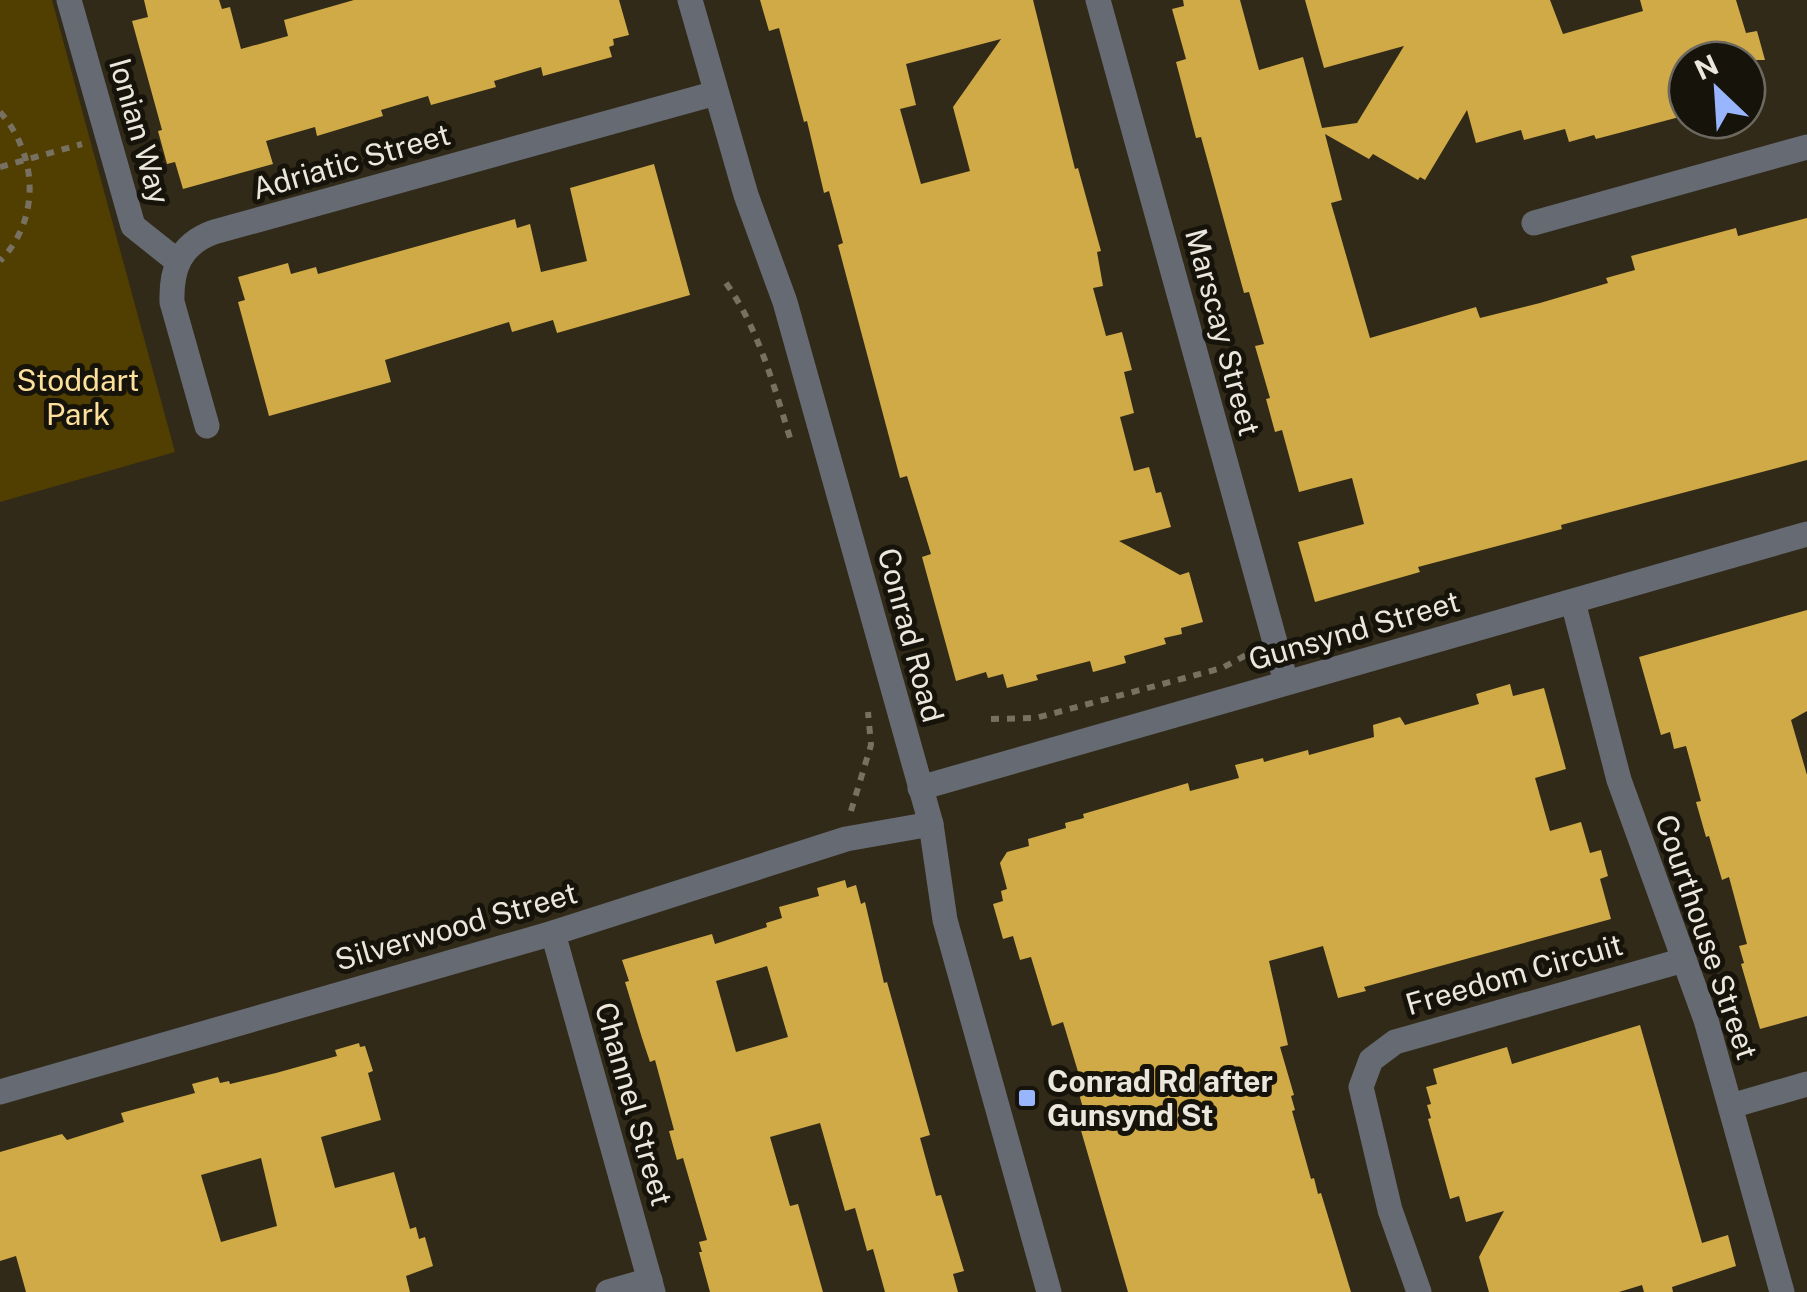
<svg xmlns="http://www.w3.org/2000/svg" width="1807" height="1292" viewBox="0 0 1807 1292" font-family="'Public Sans',sans-serif">
	<style>
		.green { fill: #513e01 }
		.building { fill: #cfaa47; fill-rule: evenodd }
		.lines { fill: none; stroke-linecap: round; stroke-linejoin: round }
		.path { stroke: #787162; stroke-width: 6; stroke-dasharray: 8 8; stroke-linecap: butt }
		.minor { stroke: #666a72; stroke-width: 25 }
		.poi-dot { fill: #98b5fd; stroke: #16130b; stroke-width: 4 }
		.labels { text-anchor: middle; dominant-baseline: central; stroke-width: 10; stroke-linejoin: round; paint-order: stroke }
		.street-label { font-size: 30px; fill: #ece7dc; stroke: #16130b }
		.park-label { font-size: 30px; fill: #fce09b; stroke: #16130b }
		.poi-label { font-size: 30px; font-weight: bold; fill: #ece7dc; stroke: #16130b; text-anchor: start }
	</style>
	<rect width="100%" height="100%" fill="#312a18"/>
	<polygon class="green" points="0,0 52,0 175,452 0,502"/>
	<g class="building">
		<polygon points="144,0 219,0 222,9 230,7 241,49 288,36 284,20 354,0 619,0 629,35 613,39 614,45 609,47 612,57 543,76 541,67 494,81 496,87 431,105 428,96 381,110 383,116 317,136 315,127 266,141 273,164 183,189 175,162 167,164 158,131 162,130 132,21 148,17"/>
		<path d="M760,0H1033L1075,169L1078,168L1101,251L1097,252L1103,286L1093,288L1106,336L1122,332L1132,370L1124,372L1134,413L1120,417L1134,471L1149,467L1156,493L1161,492L1171,527L1119,541L1180,575L1189,572L1203,622L1181,628L1182,634L1164,638L1166,644L1124,656L1126,663L1093,672L1090,661L1036,675L1038,680L1007,688L1003,674L988,678L986,672L956,681L922,557L931,554L907,476L900,478L838,245L843,243L829,191L824,193L807,121L804,122L779,28L769,31ZM1001,39L953,107L970,171L921,184L900,109L916,105L906,64Z"/>
		<polygon points="1183,0 1240,0 1259,70 1303,57 1322,128 1357,123 1404,46 1324,68 1305,0 1550,0 1563,34 1643,11 1640,0 1736,0 1746,33 1757,31 1765,60 1687,60 1687,115 1596,139 1594,135 1569,142 1565,129 1524,140 1521,130 1476,143 1467,110 1425,180 1420,177 1418,180 1373,154 1369,159 1325,134 1342,200 1331,203 1370,338 1476,307 1480,318 1540,303 1608,283 1606,278 1635,270 1631,256 1736,228 1738,236 1807,218 1807,460 1561,525 1562,529 1418,567 1420,572 1315,602 1298,542 1364,524 1352,478 1299,492 1282,430 1275,432 1266,399 1270,398 1255,346 1264,344 1249,292 1244,293 1201,137 1196,138 1176,62 1186,59 1172,9 1184,6"/>
		<polygon points="654,164 690,295 557,333 553,320 512,332 509,322 385,360 391,382 269,416 238,302 245,300 238,277 288,263 291,274 316,267 318,274 515,219 517,228 530,224 541,272 587,261 570,188"/>
		<polygon points="1807,610 1807,711 1791,720 1807,775 1807,1016 1760,1029 1741,964 1744,963 1739,946 1747,944 1729,877 1722,880 1709,836 1706,837 1696,802 1701,801 1686,746 1674,749 1670,732 1661,735 1639,657"/>
		<polygon points="1510,684 1513,696 1544,688 1566,769 1535,778 1550,831 1581,822 1590,853 1601,850 1608,876 1600,879 1611,919 1364,987 1366,991 1338,998 1323,946 1269,961 1288,1045 1280,1047 1294,1095 1291,1096 1295,1110 1292,1111 1311,1179 1314,1178 1318,1194 1321,1193 1351,1292 1128,1292 1075,1110 1083,1108 1074,1076 1079,1075 1063,1022 1052,1026 1031,957 1020,960 1013,936 1003,939 993,904 1003,901 1001,891 1007,889 1000,863 1007,852 1029,846 1028,839 1066,828 1065,823 1084,818 1083,814 1188,783 1190,791 1239,778 1235,765 1263,758 1264,762 1308,750 1309,755 1374,737 1373,725 1400,717 1405,725 1479,704 1476,694"/>
		<path d="M845,880L847,888L856,885L861,904L865,902L884,983L887,982L930,1135L920,1138L936,1196L941,1195L964,1271L953,1274L958,1292H885L873,1249L867,1251L855,1208L845,1211L820,1123L770,1137L790,1206L798,1204L823,1292H710L699,1252H702L699,1242L707,1240L683,1158L677,1160L669,1131L674,1130L655,1060L650,1062L642,1038L625,982L629,981L622,960L712,934L715,944L767,927L766,923L782,918L779,907L819,896L817,888ZM767,966L788,1037L736,1052L716,981Z"/>
		<polygon points="1640,1025 1702,1243 1728,1235 1736,1266 1672,1287 1673,1292 1644,1292 1642,1285 1619,1292 1489,1292 1479,1257 1504,1211 1466,1222 1459,1196 1450,1199 1428,1119 1431,1118 1427,1105 1431,1104 1426,1087 1437,1084 1433,1069 1507,1047 1512,1064"/>
		<path d="M359,1043L360,1047L365,1046L373,1071L368,1073L381,1120L321,1137L335,1188L394,1172L410,1229L416,1227L419,1239L425,1237L433,1266L406,1276L410,1292H26L16,1256L0,1261V1152L62,1134L67,1140L124,1122L121,1113L195,1093L192,1084L218,1077L220,1083L229,1081L230,1084L276,1073L337,1056L335,1050ZM261,1158L277,1226L221,1242L201,1175Z"/>
	</g>
	<g class="lines">
		<g class="path">
			<path d="M0,112C38,155 41,219 0,261"/>
			<polyline points="0,167 82,144"/>
			<path d="M726,283C759,329 774,387 791,441"/>
			<polyline points="991,719 1036,718 1222,668 1248,654"/>
			<polyline points="851,811 871,745 868,712"/>
		</g>
		<g class="minor">
			<polyline points="69,0 133,226 177,261"/>
			<polyline points="690,0 746,195 785,302 931,824 945,920 1049,1292"/>
			<polyline points="1098,0 1286,682"/>
			<polyline points="1534,223 1807,147"/>
			<path d="M207,426L172,302C171,269 180,244 214,232L716,93"/>
			<polyline points="1573,602 1619,780 1706,1020 1782,1292"/>
			<polyline points="920,788 1807,534"/>
			<polyline points="553,933 653,1292"/>
			<polyline points="0,1092 553,933 846,839 931,824"/>
			<polyline points="1731,1106 1807,1084"/>
			<polyline points="608,1292 650,1280"/>
			<polyline points="1419,1292 1390,1210 1361,1087 1371,1060 1395,1042 1684,960"/>
		</g>
	</g>
	<rect class="poi-dot" x="1017" y="1088" width="20" height="20" rx="5"/>
	<g class="labels">
		<g class="street-label">
			<text transform="translate(140 131) rotate(74)">Ionian Way</text>
			<text transform="translate(351 161) rotate(-16)">Adriatic Street</text>
			<text transform="translate(1223 332) rotate(75)">Marscay Street</text>
			<text transform="translate(1354 630) rotate(-16)">Gunsynd Street</text>
			<text transform="translate(911 635) rotate(75)">Conrad Road</text>
			<text transform="translate(456 926) rotate(-16)">Silverwood Street</text>
			<text transform="translate(1707 937) rotate(71)">Courthouse Street</text>
			<text transform="translate(1514 974) rotate(-16)">Freedom Circuit</text>
			<text transform="translate(634 1104) rotate(74)">Channel Street</text>
		</g>
		<g class="park-label">
			<text x="78" y="380">Stoddart<tspan x="78" dy="34">Park</tspan></text>
		</g>
		<g class="poi-label">
			<text x="1047" y="1081">Conrad Rd after<tspan x="1047" dy="34">Gunsynd St</tspan></text>
		</g>
	</g>
	<g transform="translate(1717 90) rotate(335)"><circle r="48" fill="#16130b" stroke="#6c685f" stroke-width="2.5"/>
	<path d="M0-8L18 38L0 25L-18 38Z" fill="#98b5fd"/>
	<text y="-15" font-size="28" font-weight="bold" text-anchor="middle" fill="#ece7dc">N</text>
	</g>
</svg>
